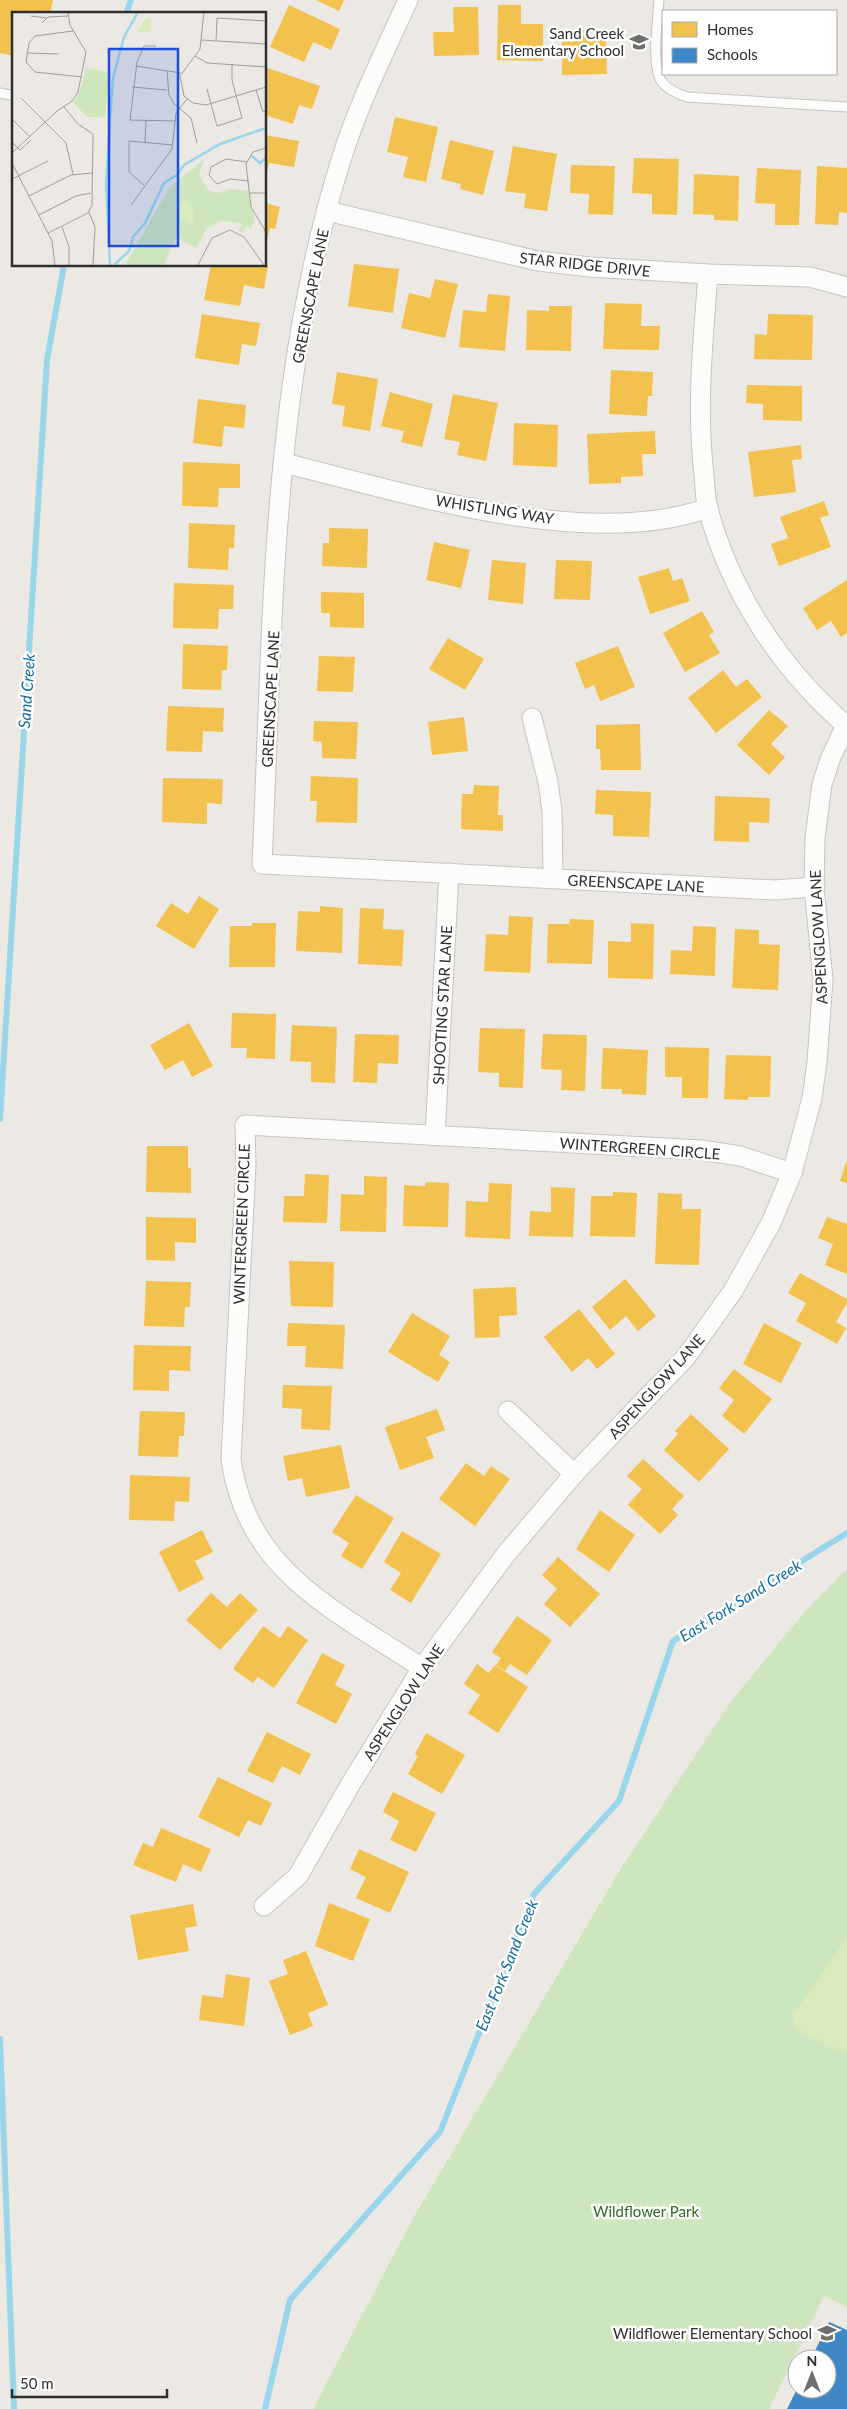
<svg xmlns="http://www.w3.org/2000/svg" width="847" height="2409" viewBox="0 0 847 2409" font-family="Lato,sans-serif">
  <style>
    .green { fill: #cee6be }
    .pitch { fill: #d9eabb }
    .homes { fill: #f2c14e }
    .schools { fill: #3f88c5 }
    .lines { fill: none; stroke-linecap: round; stroke-linejoin: round }
    .stream { stroke: #99d6ec; stroke-width: 6 }
    .lane-casing { stroke: #c5c4c5; stroke-width: 11 }
    .street-casing { stroke: #c5c4c5; stroke-width: 21 }
    .lane { stroke: #fcfcfb; stroke-width: 9 }
    .street { stroke: #fcfcfb; stroke-width: 19 }
    .labels { text-anchor: middle; dominant-baseline: central; stroke-width: 5; stroke-linejoin: round; paint-order: stroke }
    .poi-label { font-size: 15px; fill: #2e2e2e; stroke: #fff; text-anchor: end }
    .street-label { font-size: 15px; fill: #2e2e2e; stroke: #fff }
    .park-label { font-size: 15px; fill: #2c6e1b; stroke: #fff }
    .water-label { font-size: 16px; font-style: italic; fill: #0d6fa3; stroke: #fff }
    .inset-river { fill: none; stroke: #99d6ec; stroke-width: 2.5 }
    .inset-road { fill: none; stroke: #a09e9b; stroke-width: 1 }
    .view { fill: #1d4ed8; fill-opacity: 0.15; stroke: #1d4ed8; stroke-width: 2.5 }
    .inset-edge { fill: none; stroke: #2e2e2e; stroke-width: 2.5 }
  </style>
  <rect width="100%" height="100%" fill="#ece8e4"/>
  <path class="green" d="M847,1569V2307L824,2296L769,2409H313L412,2220L623,1865L732,1700L807,1609Z"/>
  <path class="pitch" d="M847,1937V2054L796,2030L792,2016Z"/>
  <g class="homes">
    <path d="M0,0H53L50,14H14V56L0,53Z"/>
    <path d="M316,0H344L339,11Z"/>
    <path d="M289,5L340,29L331,50L313,42L304,62L270,47Z"/>
    <path d="M498,5H521V24H543V61L497,60Z"/>
    <path d="M453,7H478L479,55L434,56L433,32H454Z"/>
    <path d="M586,30V36H606L607,74L562,75V31Z"/>
    <path d="M265,67L320,86L312,109L299,105L293,124L265,115Z"/>
    <path d="M395,117L438,127L426,182L403,177L408,157L387,152Z"/>
    <path d="M265,135L299,141L294,167L269,163L266,178Z"/>
    <path d="M450,140L494,151L483,195L460,189L461,184L441,179Z"/>
    <path d="M513,146L557,154L547,211L524,208L526,194L505,191Z"/>
    <path d="M634,158L679,159L677,215L652,214V194L632,193Z"/>
    <path d="M571,165L615,166L613,215L588,214L589,194L570,193Z"/>
    <path d="M817,166L847,168V213L839,212L838,225L815,224Z"/>
    <path d="M757,168L801,170L799,225H775V204L755,203Z"/>
    <path d="M694,174L739,176L738,221L714,220V215L693,214Z"/>
    <path d="M265,203L280,207L275,229L270,228L266,244Z"/>
    <path d="M354,264L399,269L393,313L348,306Z"/>
    <path d="M211,265H268L264,289L244,285L240,306L204,300Z"/>
    <path d="M435,279L458,284L445,338L401,328L409,293L430,298Z"/>
    <path d="M488,294L510,296L505,351L459,347L463,310L486,312Z"/>
    <path d="M605,303L642,304L641,326H660L659,350L603,349Z"/>
    <path d="M549,306H572L571,351L526,350L527,310L549,311Z"/>
    <path d="M202,314L260,323L256,346L242,344L239,365L195,358Z"/>
    <path d="M768,314L813,315L812,360L754,359L755,334L767,335Z"/>
    <path d="M611,370L653,372L652,396H648L647,416L609,414Z"/>
    <path d="M337,372L378,379L370,431L342,426L345,406L332,404Z"/>
    <path d="M747,385L802,386V421L763,420V404L746,403Z"/>
    <path d="M390,392L433,404L422,447L401,442L404,431L381,426Z"/>
    <path d="M453,394L498,403L486,461L457,455L460,442L444,439Z"/>
    <path d="M198,399L246,405L244,428L224,426L222,447L193,443Z"/>
    <path d="M514,423L558,425L557,467L513,465Z"/>
    <path d="M655,431L656,454H642L643,476L621,477V483L589,484L587,434Z"/>
    <path d="M801,445L802,459L792,460L796,492L754,497L748,452Z"/>
    <path d="M183,462L240,464V488H219L218,507L182,506Z"/>
    <path d="M824,501L829,515L820,518L831,547L779,566L771,544L788,538L780,517Z"/>
    <path d="M189,523L235,525L234,548H229L228,570L188,568Z"/>
    <path d="M329,528L368,529L367,568L322,566L323,543H329Z"/>
    <path d="M434,542L470,550L461,588L426,580Z"/>
    <path d="M492,560L526,563L523,604L488,600Z"/>
    <path d="M556,560L592,561L590,600L554,599Z"/>
    <path d="M669,568L673,581L682,578L690,601L650,614L638,577Z"/>
    <path d="M847,580V633L841,637L831,621L817,630L803,608Z"/>
    <path d="M174,583L234,585L233,609H219L218,629L173,628Z"/>
    <path d="M321,592L364,593V628L330,627V613H321Z"/>
    <path d="M702,611L714,632L709,635L720,653L685,672L663,633Z"/>
    <path d="M448,638L484,659L465,690L429,669Z"/>
    <path d="M183,644L228,646L227,670H222L221,690L182,689Z"/>
    <path d="M618,646L635,687L600,701L594,685L585,689L575,663Z"/>
    <path d="M319,656L355,657L353,692L317,691Z"/>
    <path d="M723,670L736,687L747,679L762,697L716,733L688,698Z"/>
    <path d="M168,706L224,708L223,732L203,731L202,752L166,751Z"/>
    <path d="M769,710L788,726L771,744L785,757L769,775L737,745Z"/>
    <path d="M464,717L468,751L432,755L428,722Z"/>
    <path d="M314,721L358,722L356,759L322,758V742L313,741Z"/>
    <path d="M640,724L641,770H601L600,749H596V725Z"/>
    <path d="M311,776L358,778L357,823L316,822L317,801H310Z"/>
    <path d="M163,778L223,779L222,804L207,803V824L162,822Z"/>
    <path d="M474,785L499,786L498,815H503V831L461,829L462,794H473Z"/>
    <path d="M596,790L651,792L649,837L613,836V815L595,814Z"/>
    <path d="M715,796L770,798L769,823L749,822V842L714,841Z"/>
    <path d="M199,896L219,909L194,949L156,926L171,903L188,914Z"/>
    <path d="M320,906L343,908L342,953L296,951L298,911L320,912Z"/>
    <path d="M360,908L384,909L383,929L404,930L402,966L358,964Z"/>
    <path d="M509,916L533,917L530,973L484,971L486,934L508,935Z"/>
    <path d="M570,919L594,920L592,964L547,963L548,924H569Z"/>
    <path d="M252,923H276L275,967H229L230,926H252Z"/>
    <path d="M631,923L654,924L653,979L608,978V941L631,942Z"/>
    <path d="M693,926L716,927L715,976L670,974L671,950L692,951Z"/>
    <path d="M735,929L759,930V944L780,945L778,990L732,988Z"/>
    <path d="M232,1013L276,1014L275,1059L246,1058L247,1048H231Z"/>
    <path d="M189,1023L213,1066L192,1077L183,1060L165,1070L150,1045Z"/>
    <path d="M292,1025L337,1027L335,1083L311,1082V1062L290,1061Z"/>
    <path d="M480,1028L525,1029L523,1088L499,1087V1073L478,1072Z"/>
    <path d="M355,1034L399,1035L398,1064L378,1063L377,1083L353,1082Z"/>
    <path d="M543,1034L587,1035L585,1091L561,1090L562,1070L541,1069Z"/>
    <path d="M665,1047L709,1048L708,1098H682V1077H665Z"/>
    <path d="M603,1048L648,1050L646,1095L622,1094V1089H601Z"/>
    <path d="M726,1055L771,1056L770,1097H748V1100L724,1099Z"/>
    <path d="M147,1146H188V1168H191V1193L146,1192Z"/>
    <path d="M847,1160V1183L840,1181Z"/>
    <path d="M305,1174L329,1175L327,1223L283,1222L284,1196H304Z"/>
    <path d="M364,1176L387,1177L386,1232L340,1231L341,1194L364,1195Z"/>
    <path d="M426,1182L449,1183L448,1227L403,1226L404,1185L425,1186Z"/>
    <path d="M489,1183L512,1184L510,1239L465,1237L466,1201L488,1202Z"/>
    <path d="M551,1187L575,1188L573,1237L529,1236L530,1211L551,1212Z"/>
    <path d="M613,1192L637,1193L635,1237L590,1236L591,1196H613Z"/>
    <path d="M658,1193L682,1194V1209H701L699,1265L655,1264Z"/>
    <path d="M146,1217L196,1218V1243L175,1242V1261L146,1260Z"/>
    <path d="M827,1217L847,1224V1274L825,1265L833,1244L818,1238Z"/>
    <path d="M289,1261L334,1262L333,1307L291,1306Z"/>
    <path d="M800,1273L847,1299V1303L836,1322L846,1328L837,1344L796,1321L806,1303L788,1293Z"/>
    <path d="M625,1279L656,1316L638,1331L626,1316L610,1330L592,1307Z"/>
    <path d="M146,1281L191,1282L190,1307H185L184,1327L144,1326Z"/>
    <path d="M516,1287L517,1315L499,1316L500,1337L475,1338L473,1289Z"/>
    <path d="M579,1309L615,1354L597,1369L588,1358L572,1372L544,1337Z"/>
    <path d="M412,1313L450,1336L439,1355L450,1362L438,1382L388,1352Z"/>
    <path d="M288,1323L345,1325L343,1369L305,1367L306,1346H287Z"/>
    <path d="M764,1323L802,1343L781,1383L743,1364Z"/>
    <path d="M134,1345L191,1346L190,1371L169,1370V1391L133,1390Z"/>
    <path d="M734,1369L772,1399L744,1434L722,1416L734,1400L719,1388Z"/>
    <path d="M283,1385L332,1386L330,1430L301,1429L302,1409L282,1408Z"/>
    <path d="M437,1409L445,1430L426,1437L434,1458L400,1470L385,1427Z"/>
    <path d="M140,1411L185,1412L184,1436H179L178,1457L138,1456Z"/>
    <path d="M691,1414L729,1449L699,1482L664,1450L678,1434L675,1431Z"/>
    <path d="M341,1445L350,1488L306,1497L302,1478L288,1481L283,1456Z"/>
    <path d="M643,1459L684,1496L672,1509L678,1515L660,1534L628,1505L642,1489L627,1476Z"/>
    <path d="M466,1463L484,1476L491,1466L510,1479L475,1526L439,1499Z"/>
    <path d="M130,1475L190,1477L189,1502L175,1501L174,1521L129,1520Z"/>
    <path d="M356,1495L394,1518L362,1569L341,1556L349,1543L332,1532Z"/>
    <path d="M600,1510L635,1535L609,1572L576,1549Z"/>
    <path d="M202,1530L213,1552L195,1561L204,1579L179,1592L159,1552Z"/>
    <path d="M402,1531L441,1554L411,1603L390,1590L401,1573L384,1562Z"/>
    <path d="M558,1557L600,1594L570,1627L544,1604L557,1589L542,1575Z"/>
    <path d="M211,1593L227,1607L240,1593L258,1610L220,1650L186,1620Z"/>
    <path d="M517,1616L552,1640L527,1675L510,1664L505,1671L496,1665L501,1658L492,1652Z"/>
    <path d="M263,1626L280,1638L288,1626L308,1640L274,1688L258,1677L253,1683L233,1669Z"/>
    <path d="M322,1653L345,1665L335,1685L352,1694L336,1724L296,1703Z"/>
    <path d="M477,1664L489,1673L495,1665L528,1687L498,1733L468,1713L480,1695L464,1684Z"/>
    <path d="M267,1732L311,1754L300,1775L282,1766L273,1783L247,1771Z"/>
    <path d="M426,1733L465,1755L442,1794L408,1774L418,1756L415,1754Z"/>
    <path d="M218,1777L272,1803L261,1826L248,1820L239,1837L198,1817Z"/>
    <path d="M393,1792L436,1813L416,1852L390,1840L399,1821L383,1812Z"/>
    <path d="M161,1828L211,1849L201,1872L183,1864L176,1882L133,1865L143,1843L153,1847Z"/>
    <path d="M359,1849L409,1872L390,1913L356,1898L366,1877L350,1869Z"/>
    <path d="M329,1903L370,1919L353,1961L315,1946Z"/>
    <path d="M193,1904L197,1926L185,1928L189,1951L138,1960L130,1915Z"/>
    <path d="M306,1951L328,2005L308,2013L313,2026L290,2035L269,1981L288,1974L283,1960Z"/>
    <path d="M226,1974L250,1978L244,2026L199,2020L202,1995L223,1998Z"/>
  </g>
  <path class="schools" d="M829,2322L847,2330V2409H787L797,2389H827V2359H811Z"/>
  <g class="lines">
    <g class="stream">
      <path d="M126,14L131,0"/>
      <path d="M0,1119L47,360L64,265"/>
      <path d="M0,2039L14,2409"/>
      <path d="M265,2409L290,2300L440,2132L534,1894L619,1801L673,1641L847,1533"/>
    </g>
    <g class="lane-casing">
      <g id="lane">
        <path d="M659,0C658,20 651,64 661,81C667,89 678,94 687,97L847,107"/>
        <path d="M0,93L10,95"/>
      </g>
    </g>
    <g class="street-casing">
      <g id="street">
        <path d="M408,0C384,53 358,105 341,160C270,386 273,630 262,864L775,890L814,887"/>
        <path d="M327,211L538,261L590,267L708,274L810,277L847,287"/>
        <path d="M708,274C703,341 696,408 704,475C705,486 705,498 708,509C731,593 781,670 847,726"/>
        <path d="M284,463C406,493 586,551 708,508"/>
        <path d="M532,718L548,782L552,811L553,878"/>
        <path d="M435,1136L449,873"/>
        <path d="M508,1411L574,1474"/>
        <path d="M422,1668C337,1611 246,1572 231,1459L246,1165L245,1125L701,1150L740,1156L792,1173"/>
        <path d="M264,1906L298,1876L350,1785L422,1668L506,1554L574,1474L686,1357L733,1291L771,1223L792,1173L812,1098L817,1062L823,980L814,887L815,838L822,784L831,757L847,723"/>
      </g>
    </g>
    <use href="#lane" class="lane"/>
    <use href="#street" class="street"/>
  </g>
  <defs>
    <g id="school-bare" transform="scale(1.5)"><path d="M0-5L7-2L0 1L-7-2ZM-4 1L0 2.5L4 1V4Q0 6-4 4Z" fill="#706f6e" stroke="#fff" stroke-width="2.5" paint-order="stroke"/></g>
  </defs>
  <g fill-rule="evenodd">
    <use href="#school-bare" x="639" y="42"/>
    <use href="#school-bare" x="827" y="2333"/>
  </g>
  <g class="labels">
    <g class="poi-label">
      <text x="624" y="33">Sand Creek<tspan x="624" dy="17">Elementary School</tspan></text>
      <text x="812" y="2333">Wildflower Elementary School</text>
    </g>
    <g class="street-label">
      <text transform="translate(585 264) rotate(6)">STAR RIDGE DRIVE</text>
      <text transform="translate(310 296) rotate(-79)">GREENSCAPE LANE</text>
      <text transform="translate(495 509) rotate(9)">WHISTLING WAY</text>
      <text transform="translate(270 699) rotate(-87)">GREENSCAPE LANE</text>
      <text transform="translate(636 883) rotate(3)">GREENSCAPE LANE</text>
      <text transform="translate(818 937) rotate(-93)">ASPENGLOW LANE</text>
      <text transform="translate(442 1005) rotate(-87)">SHOOTING STAR LANE</text>
      <text transform="translate(640 1148) rotate(4)">WINTERGREEN CIRCLE</text>
      <text transform="translate(241 1224) rotate(-88)">WINTERGREEN CIRCLE</text>
      <text transform="translate(656 1386) rotate(-48)">ASPENGLOW LANE</text>
      <text transform="translate(403 1702) rotate(-57)">ASPENGLOW LANE</text>
    </g>
    <g class="park-label">
      <text x="646" y="2211">Wildflower Park</text>
    </g>
    <g class="water-label">
      <text transform="translate(26 691) rotate(-86)">Sand Creek</text>
      <text transform="translate(740 1600) rotate(-32)">East Fork Sand Creek</text>
      <text transform="translate(506 1965) rotate(-68)">East Fork Sand Creek</text>
    </g>
  </g>
  <g transform="translate(12 12)">
    <rect width="254" height="254" fill="#ece8e4"/>
    <path d="M74,56L97,60L93,106L84,105L80,115L83,105H75L61,90L68,79ZM192,147L187,163L196,178L206,181L219,177L236,179L243,207L239,217L235,214L230,221L227,219L230,211L208,209L194,217L184,236L164,225L152,253H113L157,176Z" fill="#cee6be"/>
    <path d="M139,6V19L124,21L132,8ZM173,186L182,199L181,212L162,203Z" fill="#d9eabb"/>
    <path class="inset-river" d="M240,144L248,151L254,146M98,253L94,171L101,66L112,25L126,0M102,253L117,239L121,225L133,211L152,171L166,162L172,153L208,132L254,116"/>
    <path class="inset-road" d="M192,0L188,37L168,64L172,84L181,91L194,93L254,75M19,4L34,6M30,11L36,5L56,4M61,19L23,24L17,31L14,50L23,60L70,65M189,28L254,32M204,29L205,6L254,9M144,34H132L125,50L118,108L164,109M15,41L47,42M183,44L195,51L254,55M124,54L169,61M155,59L157,83L162,92L179,106L185,131M120,75L155,78M195,77L205,114L230,106L220,68V52M244,78L251,100L254,99M9,86L54,131L61,162M0,107L18,125M0,130L8,138L19,128M133,130L134,109M254,136L241,140L234,152L239,195L254,220M0,141L45,99L60,89L66,80L74,40L58,13L56,0M235,150L214,147L199,155L197,163L205,172L218,167L237,169M0,151L40,229L43,253M0,167L36,149M132,173L117,160V129L161,133M237,181H254M17,184L59,163L80,161M119,193L160,137L164,101L175,87M77,200L83,215L81,253M27,203L64,184L79,181M50,215L57,235V253M36,221L76,201L80,193L81,122L66,112L52,95M186,253L200,226L218,218L232,225L252,253"/>
    <path class="view" d="M97,37H166V234H97Z"/>
    <rect width="254" height="254" class="inset-edge"/>
  </g>
  <rect x="662" y="10" width="175" height="65" fill="#ffffff" stroke="#ababab"/>
  <rect x="672" y="22" width="25" height="15" fill="#f2c14e" stroke="#ababab"/>
  <text x="707" y="35" font-size="15" fill="#2e2e2e">Homes</text>
  <rect x="672" y="48" width="25" height="15" fill="#3f88c5" stroke="#ababab"/>
  <text x="707" y="60" font-size="15" fill="#2e2e2e">Schools</text>
  <g transform="translate(812 2374)"><circle r="24" fill="#ffffff" stroke="#ababab"/>
  <path d="M0-4L9 19L0 12L-9 19Z" fill="#706f6e"/>
  <text y="-8" font-size="14" font-weight="bold" text-anchor="middle" fill="#2e2e2e">N</text>
  </g>
  <path d="M12 2389v8h155v-8" fill="none" stroke="#2e2e2e" stroke-width="2.5"/>
  <text x="20" y="2389" font-size="15" fill="#2e2e2e" stroke="#ffffff" stroke-width="4" paint-order="stroke">50 m</text>
</svg>
